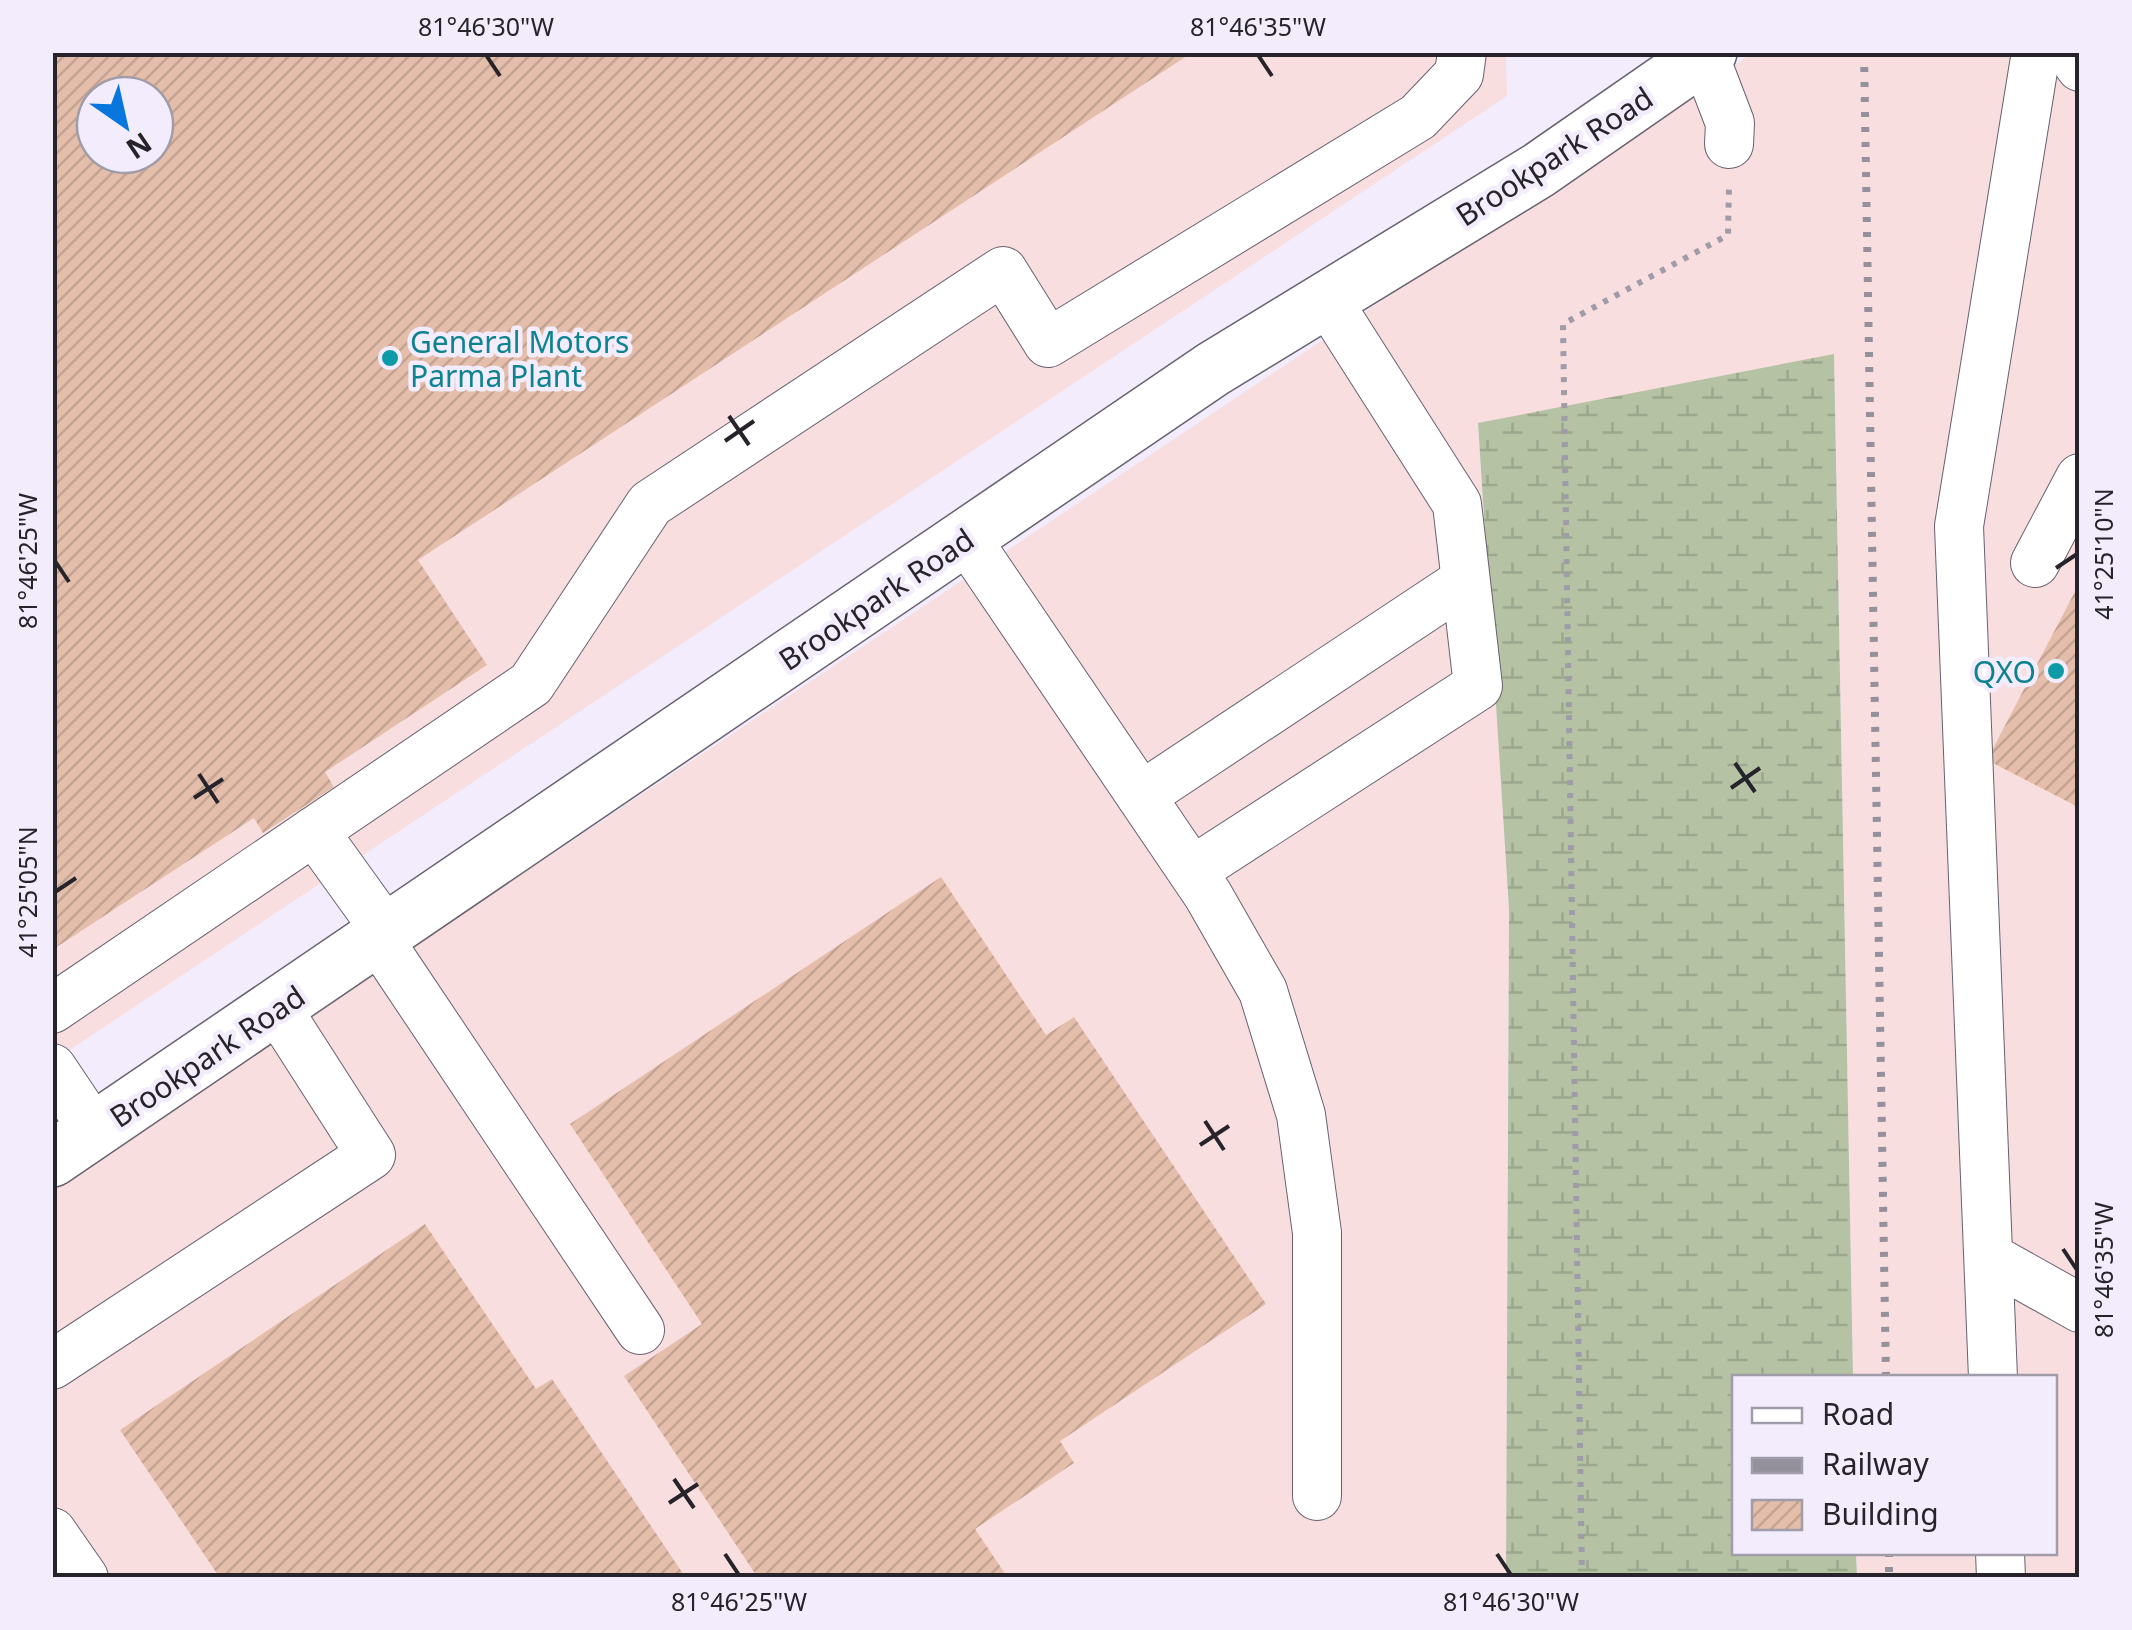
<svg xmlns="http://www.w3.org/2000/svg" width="2132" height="1630" viewBox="0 0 2132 1630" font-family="'Noto Sans',sans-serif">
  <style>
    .industrial { fill: #f9dedf; fill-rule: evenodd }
    .wetland { fill: url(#wetland-marsh) }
    .building { fill: url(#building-hatch); fill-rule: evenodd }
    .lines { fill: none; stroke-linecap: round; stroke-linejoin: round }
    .minor-casing { stroke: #676170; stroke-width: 50 }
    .major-casing { stroke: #676170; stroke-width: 58 }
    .path { stroke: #9f9ba8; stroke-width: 6; stroke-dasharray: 5 8; stroke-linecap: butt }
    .minor { stroke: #fff; stroke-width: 48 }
    .major { stroke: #fff; stroke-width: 55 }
    .rail { stroke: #94909c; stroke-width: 8; stroke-dasharray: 5 10; stroke-linecap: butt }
    .ticks { fill: none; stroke: #26232a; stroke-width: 4 }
    .culture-dot { fill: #0f9aa8; stroke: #f2ecfd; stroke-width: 4 }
    .labels { text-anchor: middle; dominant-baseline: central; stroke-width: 9; stroke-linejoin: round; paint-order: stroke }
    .street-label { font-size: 30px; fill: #26232a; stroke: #f2ecfd }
    .culture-label { font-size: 30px; fill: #0d838f; stroke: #f2ecfd; text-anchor: start }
    .neatline { fill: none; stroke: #26232a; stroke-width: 4 }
    .ticks-label { font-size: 25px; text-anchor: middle; fill: #26232a }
  </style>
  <defs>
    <pattern id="wetland-marsh" width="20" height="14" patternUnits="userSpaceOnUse" patternTransform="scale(2.5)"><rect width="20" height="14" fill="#b5c3a4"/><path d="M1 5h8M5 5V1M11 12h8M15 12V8" fill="none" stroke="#9ca78d"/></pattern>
    <pattern id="building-hatch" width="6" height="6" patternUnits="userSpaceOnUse" patternTransform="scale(2.5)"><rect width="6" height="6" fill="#e4beaa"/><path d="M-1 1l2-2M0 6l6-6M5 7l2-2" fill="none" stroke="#c3a392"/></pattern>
  </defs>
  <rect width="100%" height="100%" fill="#f2ecfd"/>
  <g class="industrial">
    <path d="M53,53H1506L1507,96L53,1061ZM95,95H155V155H95Z"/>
    <path d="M1753,53H2079V1577H1857L1856,1553L2054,1552V1378L1853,1377L1834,355L1478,424L1509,908L1506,1577L53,1578V1187Z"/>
  </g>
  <path class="wetland" d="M1834,354L1853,1377L1734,1378V1552L1856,1553L1857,1577H1506L1509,909L1478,423Z"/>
  <g class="building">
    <path d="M52,52H1193L418,560L487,665L325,772L334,787L263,833L254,818L52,950ZM95,95H155V155H95Z"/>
    <path d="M2080,582V808L1987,760Z"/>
    <path d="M941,877L1046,1035L1074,1017L1266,1304L1060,1441L1074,1463L975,1529L1008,1578H758L624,1376L702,1324L570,1124Z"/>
    <path d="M425,1224L536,1389L552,1379L686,1578H220L120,1430Z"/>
  </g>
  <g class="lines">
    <g class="minor-casing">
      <g id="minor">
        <path d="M2070,52L2080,67"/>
        <path d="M1704,55L1730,123L1729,144"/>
        <path d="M966,538L1208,895L1263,991L1301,1115L1317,1233V1496"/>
        <path d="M2035,563L2080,478"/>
        <path d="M1141,796L1465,581"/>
        <path d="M314,831L388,934"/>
        <path d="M1192,871L1478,686L1457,504L1327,300"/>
        <path d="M379,940L640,1330"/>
        <path d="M52,1009L531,684L650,504L1003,271L1048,343L1418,117L1459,74L1462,52"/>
        <path d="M52,1068L95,1132"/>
        <path d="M1989,1257L2080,1308"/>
        <path d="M52,1365L371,1155L278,1010"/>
        <path d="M1993,1378L1959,526L2036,52"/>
        <path d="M52,1532L84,1578"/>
        <path d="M2000,1552L2001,1578"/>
      </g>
    </g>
    <g class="major-casing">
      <path id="major" d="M52,1159L1213,369L1539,170L1709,52"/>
    </g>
    <path class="path" d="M1582,1578L1563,324L1728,235L1729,185"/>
    <use href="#minor" class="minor"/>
    <use href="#major" class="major"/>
    <g class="rail">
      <path d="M1864,52L1886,1378"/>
      <path d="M1889,1552V1578"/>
    </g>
  </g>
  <path class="ticks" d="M486,55L500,76M1258,55L1272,76M729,416L749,445M725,441L754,421M55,561L69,582M2056,568L2077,554M1735,763L1755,792M199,774L218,803M1731,788L1760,768M194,798L223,779M55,892L76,878M1205,1121L1224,1150M1200,1145L1229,1126M2063,1249L2077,1270M674,1479L694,1508M669,1503L698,1484M725,1554L739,1575M1497,1554L1511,1575"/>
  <g class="culture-dot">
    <circle cx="390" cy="358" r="10"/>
    <circle cx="2056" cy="671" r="10"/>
  </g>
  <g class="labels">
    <g class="street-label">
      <text transform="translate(1554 156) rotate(-33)">Brookpark Road</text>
      <text transform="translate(876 599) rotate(-34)">Brookpark Road</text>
      <text transform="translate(207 1056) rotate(-34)">Brookpark Road</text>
    </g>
    <g class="culture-label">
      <text x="410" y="341">General Motors<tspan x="410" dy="34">Parma Plant</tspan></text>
      <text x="2036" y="671" text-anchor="end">QXO</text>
    </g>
  </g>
  <rect width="2132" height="1630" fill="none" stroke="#f2ecfd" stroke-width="110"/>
  <rect x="1732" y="1375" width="325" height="180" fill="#f2ecfd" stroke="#a09ca9" stroke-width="2.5"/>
  <rect x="1752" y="1408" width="50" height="15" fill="#ffffff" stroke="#a09ca9" stroke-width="2.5"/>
  <text x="1822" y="1425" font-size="30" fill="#26232a">Road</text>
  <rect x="1752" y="1458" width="50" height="15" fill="#94909c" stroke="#a09ca9" stroke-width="2.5"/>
  <text x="1822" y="1475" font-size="30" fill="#26232a">Railway</text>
  <rect x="1752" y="1500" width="50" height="30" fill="url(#building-hatch)" stroke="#a09ca9" stroke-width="2.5"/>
  <text x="1822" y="1525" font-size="30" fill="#26232a">Building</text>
  <g transform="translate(125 125) rotate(146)"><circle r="48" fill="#f2ecfd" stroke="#a09ca9" stroke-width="2.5"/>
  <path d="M0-8L18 38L0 25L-18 38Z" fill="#0777de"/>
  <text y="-15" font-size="28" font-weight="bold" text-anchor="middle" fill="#26232a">N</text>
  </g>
  <rect x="55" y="55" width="2022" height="1520" class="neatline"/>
  <g class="ticks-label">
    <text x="486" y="36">81°46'30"W</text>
    <text x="1258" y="36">81°46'35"W</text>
    <text transform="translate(2104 554) rotate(-90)" y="9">41°25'10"N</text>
    <text transform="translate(28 561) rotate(-90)" y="9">81°46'25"W</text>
    <text transform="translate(28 892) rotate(-90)" y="9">41°25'05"N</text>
    <text transform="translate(2104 1270) rotate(-90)" y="9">81°46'35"W</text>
    <text x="739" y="1611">81°46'25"W</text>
    <text x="1511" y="1611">81°46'30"W</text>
  </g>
</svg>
